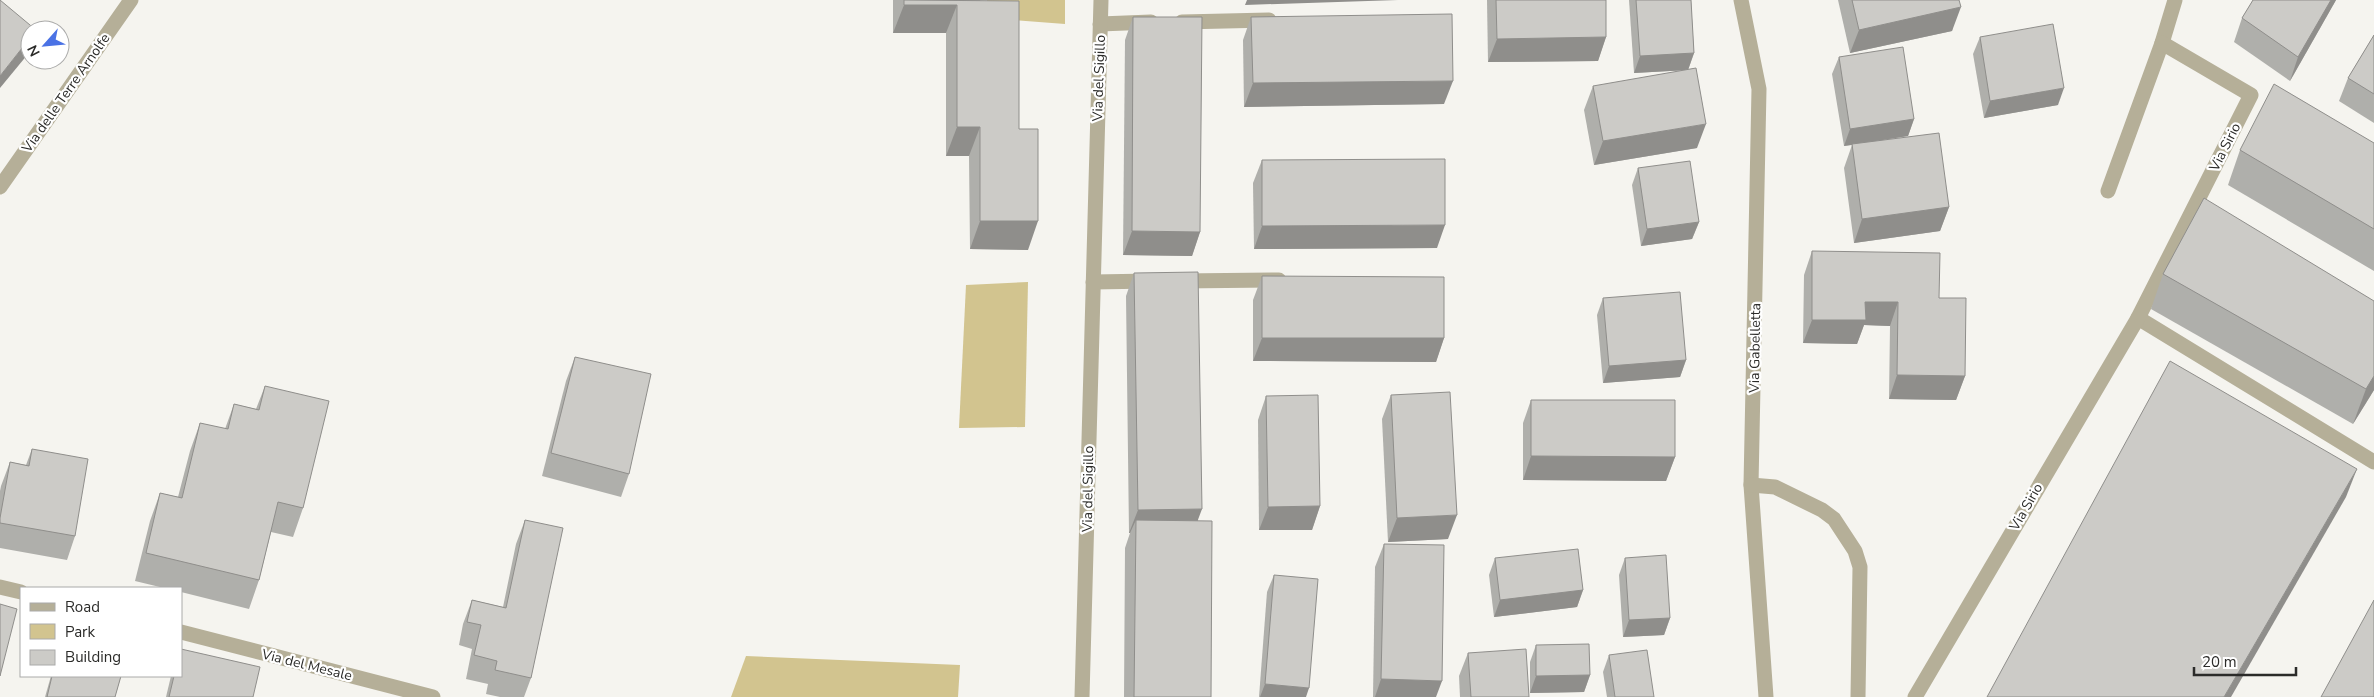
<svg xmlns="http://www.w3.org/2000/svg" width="2374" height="697" viewBox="0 0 2374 697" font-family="'Nunito Sans',sans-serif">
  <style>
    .green { fill: #d2c48f }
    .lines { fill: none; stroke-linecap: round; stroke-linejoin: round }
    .minor { stroke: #b5af98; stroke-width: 15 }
    .wall { fill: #afafab }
    .shaded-wall { fill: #8f8e8b }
    .building { fill: #cccbc7; stroke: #8f8e8b }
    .labels { text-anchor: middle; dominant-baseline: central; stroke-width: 4.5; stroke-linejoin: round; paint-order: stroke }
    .street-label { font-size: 14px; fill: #2b2b29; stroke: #fff }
  </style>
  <rect width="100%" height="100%" fill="#f5f4ef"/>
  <g class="green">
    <path d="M987,0H1065V24L987,18Z"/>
    <path d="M1028,282L1025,427L959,428L966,285Z"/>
    <path d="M746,656L960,665L958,697H731Z"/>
  </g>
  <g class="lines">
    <g class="minor">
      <path d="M1741,0L1759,89L1751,485L1766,697"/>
      <path d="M1182,22L1269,20"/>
      <path d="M1100,24L1151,22"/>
      <path d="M0,187L131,0"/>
      <path d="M2108,191L2162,43L2175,0"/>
      <path d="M1180,281L1279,280"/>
      <path d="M1093,282L1152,281"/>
      <path d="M2138,318L2374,462"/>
      <path d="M1751,485L1775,487L1822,510L1834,519L1855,551L1860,567L1858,697"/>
      <path d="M0,587L21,592"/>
      <path d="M181,632L433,697"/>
      <path d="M1082,697L1101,0"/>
      <path d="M1915,697L2138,318L2251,95L2162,43"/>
    </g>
  </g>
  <g class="wall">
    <path d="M893,0H980L1019,129L1028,250L970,249L969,156H946V33H893Z"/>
    <path d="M1487,0H1606V37L1598,61L1488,62Z"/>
    <path d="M1629,0H1691L1694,53L1688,70L1634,73Z"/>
    <path d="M1838,0H1959L1952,31L1850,53Z"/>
    <path d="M2253,0H2336L2290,81L2234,42L2242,18Z"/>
    <path d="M1133,17L1200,232L1192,256L1123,255L1125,40Z"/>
    <path d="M1251,17L1444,104L1244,107L1243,40Z"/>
    <path d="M2374,35V123L2339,101L2348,78Z"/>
    <path d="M1980,37L2058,105L1984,118L1973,54Z"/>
    <path d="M1839,57L1914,119L1908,136L1883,140L1949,207L1940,231L1854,243L1844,168L1852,145L1844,146L1832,74Z"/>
    <path d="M1593,86L1697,148L1594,165L1584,110Z"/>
    <path d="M2374,143V271L2228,185L2240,150Z"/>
    <path d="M1262,160L1437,248L1254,249L1253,183Z"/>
    <path d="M1638,168L1699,222L1692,239L1641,246L1632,185Z"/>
    <path d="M1812,251L1939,298L1965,376L1956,400L1889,399L1890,326L1864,325L1857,344L1803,343L1804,275Z"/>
    <path d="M1134,273L1198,520L1211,697H1124L1125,548L1130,533H1129L1126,296Z"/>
    <path d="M2163,274L2374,301V390L2353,424L2151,309Z"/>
    <path d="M1262,276L1444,338L1436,362L1253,361V300Z"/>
    <path d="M1603,298L1686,360L1680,377L1603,383L1597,315Z"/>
    <path d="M575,357L629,474L621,497L542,476L566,381Z"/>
    <path d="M265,386L303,508L293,537L271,532L259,580L249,609L181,592V588H164L135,581L150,521L160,493L178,497L190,451L200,423L225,429L234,404L256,409Z"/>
    <path d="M1391,395L1448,539L1388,542L1382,419Z"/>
    <path d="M1266,396L1320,506L1312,530H1259L1258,420Z"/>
    <path d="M1531,400L1675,457L1666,481L1523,480V423Z"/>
    <path d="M32,449L75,536L67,560L0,548V491L1,486L10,462L26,465Z"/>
    <path d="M525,520L531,678L524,697H500L486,694L488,684L466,679L472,649L459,645L463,624L472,600L503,607L516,544Z"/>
    <path d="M1384,544L1436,697H1373L1375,567Z"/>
    <path d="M1495,558L1583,590L1577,607L1494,617L1489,575Z"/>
    <path d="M1625,558L1670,618L1664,635L1623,637L1619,575Z"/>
    <path d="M1274,575L1306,697H1259L1267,592Z"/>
    <path d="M1536,645L1590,675L1584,692L1530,693V662Z"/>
    <path d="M1468,653L1529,697H1460L1459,676Z"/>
    <path d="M1609,655L1654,697H1607L1603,672Z"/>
    <path d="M51,676H121L115,697H45Z"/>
    <path d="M171,676H181L253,697H166Z"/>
  </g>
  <g class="shaded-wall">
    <path d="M1247,0H1398L1245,5Z"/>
    <path d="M2331,0H2336L2290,81L2298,57Z"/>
    <path d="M904,5H957L946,33H893Z"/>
    <path d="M1961,7L1952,31L1850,53L1859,30Z"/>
    <path d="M1606,37L1598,61L1488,62L1497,39Z"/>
    <path d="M30,38V48L28,54L0,88V76Z"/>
    <path d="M1694,53L1688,70L1634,73L1640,56Z"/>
    <path d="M1453,81L1444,104L1244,107L1253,83Z"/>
    <path d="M2064,88L2058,105L1984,118L1990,101Z"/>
    <path d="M1914,119L1908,136L1844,146L1850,129Z"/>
    <path d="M1706,124L1697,148L1594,165L1603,141Z"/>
    <path d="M957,127H980L969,156H946Z"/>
    <path d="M1949,207L1940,231L1854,243L1862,219Z"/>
    <path d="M980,221H1038L1028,250L970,249Z"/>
    <path d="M1699,222L1692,239L1641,246L1647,229Z"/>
    <path d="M1445,225L1437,248L1254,249L1262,226Z"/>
    <path d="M1132,231L1200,232L1192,256L1123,255Z"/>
    <path d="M1865,302H1898L1890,326L1864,325L1857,344L1803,343L1812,320Z"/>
    <path d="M1262,338H1444L1436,362L1253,361Z"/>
    <path d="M1686,360L1680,377L1603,383L1609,366Z"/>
    <path d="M1897,375L1965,376L1956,400L1889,399Z"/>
    <path d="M2374,376V390L2353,424L2366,389Z"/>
    <path d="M1531,456L1675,457L1666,481L1523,480Z"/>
    <path d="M2357,469L2346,497L2231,697H2224Z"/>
    <path d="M1320,506L1312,530H1259L1268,507Z"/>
    <path d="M1202,509L1193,533L1136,520L1130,533H1129L1138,510Z"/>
    <path d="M1457,515L1448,539L1388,542L1397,518Z"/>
    <path d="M1583,590L1577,607L1494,617L1500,600Z"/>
    <path d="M1670,618L1664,635L1623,637L1629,620Z"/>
    <path d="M1590,675L1584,692L1530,693L1536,676Z"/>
    <path d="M1381,679L1442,681L1436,697H1375Z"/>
    <path d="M1265,684L1309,688L1306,697H1260Z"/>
  </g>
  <g class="building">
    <path d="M0,0L36,30H30V38L0,76Z"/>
    <path d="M904,0L1019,1V129H1038V221H980V127H957V5H904Z"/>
    <path d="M1496,0H1606V37L1497,39Z"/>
    <path d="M1636,0H1691L1694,53L1640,56Z"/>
    <path d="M1852,0H1959L1961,7L1859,30Z"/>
    <path d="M2253,0H2331L2298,57L2242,18Z"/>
    <path d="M1452,14L1453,81L1253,83L1251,17Z"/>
    <path d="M1133,17H1202L1200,232L1132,231Z"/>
    <path d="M2053,24L2064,88L1990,101L1980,37Z"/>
    <path d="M2374,35V94L2348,78Z"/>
    <path d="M1903,47L1914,119L1850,129L1839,57Z"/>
    <path d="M1696,68L1706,124L1603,141L1593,86Z"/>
    <path d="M2274,84L2374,143V229L2240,150Z"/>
    <path d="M1939,133L1949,207L1862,219L1852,144Z"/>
    <path d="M1445,159V225L1262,226V160Z"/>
    <path d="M1690,161L1699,222L1647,229L1638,168Z"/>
    <path d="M2204,198L2374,301V376L2366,389L2163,274Z"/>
    <path d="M1812,251L1940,253L1939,298H1966L1965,376L1897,375L1898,302H1865L1866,320H1812Z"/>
    <path d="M1198,272L1202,509L1138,510L1134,273Z"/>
    <path d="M1262,276L1444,277V338H1262Z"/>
    <path d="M1680,292L1686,360L1609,366L1603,298Z"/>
    <path d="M575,357L651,374L629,474L551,453Z"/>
    <path d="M2170,361L2357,469L2224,697H1987Z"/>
    <path d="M265,386L329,401L303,508L278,502L259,580L146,553L160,493L182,498L200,423L228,429L234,404L259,410Z"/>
    <path d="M1450,392L1457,515L1397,518L1391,395Z"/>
    <path d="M1318,395L1320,506L1268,507L1266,396Z"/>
    <path d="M1531,400H1675V457L1531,456Z"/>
    <path d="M32,449L88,459L75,536L0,523V518L10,462L29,466Z"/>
    <path d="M525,520L563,528L531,678L495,670L497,661L474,655L481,625L467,622L472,600L506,608Z"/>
    <path d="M1136,520L1212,521L1211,697H1134Z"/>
    <path d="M1384,544L1444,545L1442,681L1381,679Z"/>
    <path d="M1578,549L1583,590L1500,600L1495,558Z"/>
    <path d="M1666,555L1670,618L1629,620L1625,558Z"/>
    <path d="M1274,575L1318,579L1309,688L1265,684Z"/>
    <path d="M2374,600V697H2321Z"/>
    <path d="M0,604L17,609L0,676Z"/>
    <path d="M1589,644L1590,675L1536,676V645Z"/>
    <path d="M181,649L260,667L253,697H169L174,676H181Z"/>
    <path d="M1526,649L1529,697H1471L1468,653Z"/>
    <path d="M1647,650L1654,697H1615L1609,655Z"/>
    <path d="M52,676H121L115,697H47Z"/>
  </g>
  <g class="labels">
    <g class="street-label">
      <text transform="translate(1099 78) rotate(-88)">Via del Sigillo</text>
      <text transform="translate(66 93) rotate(-55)">Via delle Terre Arnolfe</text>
      <text transform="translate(2225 147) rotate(-63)">Via Sirio</text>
      <text transform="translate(1755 348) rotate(-89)">Via Gabelletta</text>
      <text transform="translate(1088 489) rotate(-89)">Via del Sigillo</text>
      <text transform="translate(2026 507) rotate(-60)">Via Sirio</text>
      <text transform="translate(307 665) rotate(14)">Via del Mesale</text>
    </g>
  </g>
  <rect x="20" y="587" width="162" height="90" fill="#ffffff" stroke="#aaaaa9"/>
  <rect x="30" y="603" width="25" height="8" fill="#b5af98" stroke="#aaaaa9"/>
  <text x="65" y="612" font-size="15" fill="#2b2b29">Road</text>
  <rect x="30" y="624" width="25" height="15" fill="#d2c48f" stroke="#aaaaa9"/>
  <text x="65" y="637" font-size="15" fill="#2b2b29">Park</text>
  <rect x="30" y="650" width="25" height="15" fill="#cccbc7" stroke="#aaaaa9"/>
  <text x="65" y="662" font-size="15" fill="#2b2b29">Building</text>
  <g transform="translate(45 45) rotate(243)"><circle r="24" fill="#ffffff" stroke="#aaaaa9"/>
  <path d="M0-4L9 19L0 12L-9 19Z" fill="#4a72e5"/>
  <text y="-8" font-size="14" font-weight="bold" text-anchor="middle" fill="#2b2b29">N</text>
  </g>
  <path d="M2194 667v8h102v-8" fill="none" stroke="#2b2b29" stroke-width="2.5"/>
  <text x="2202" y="667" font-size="15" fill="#2b2b29" stroke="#ffffff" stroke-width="4" paint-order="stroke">20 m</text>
</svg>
